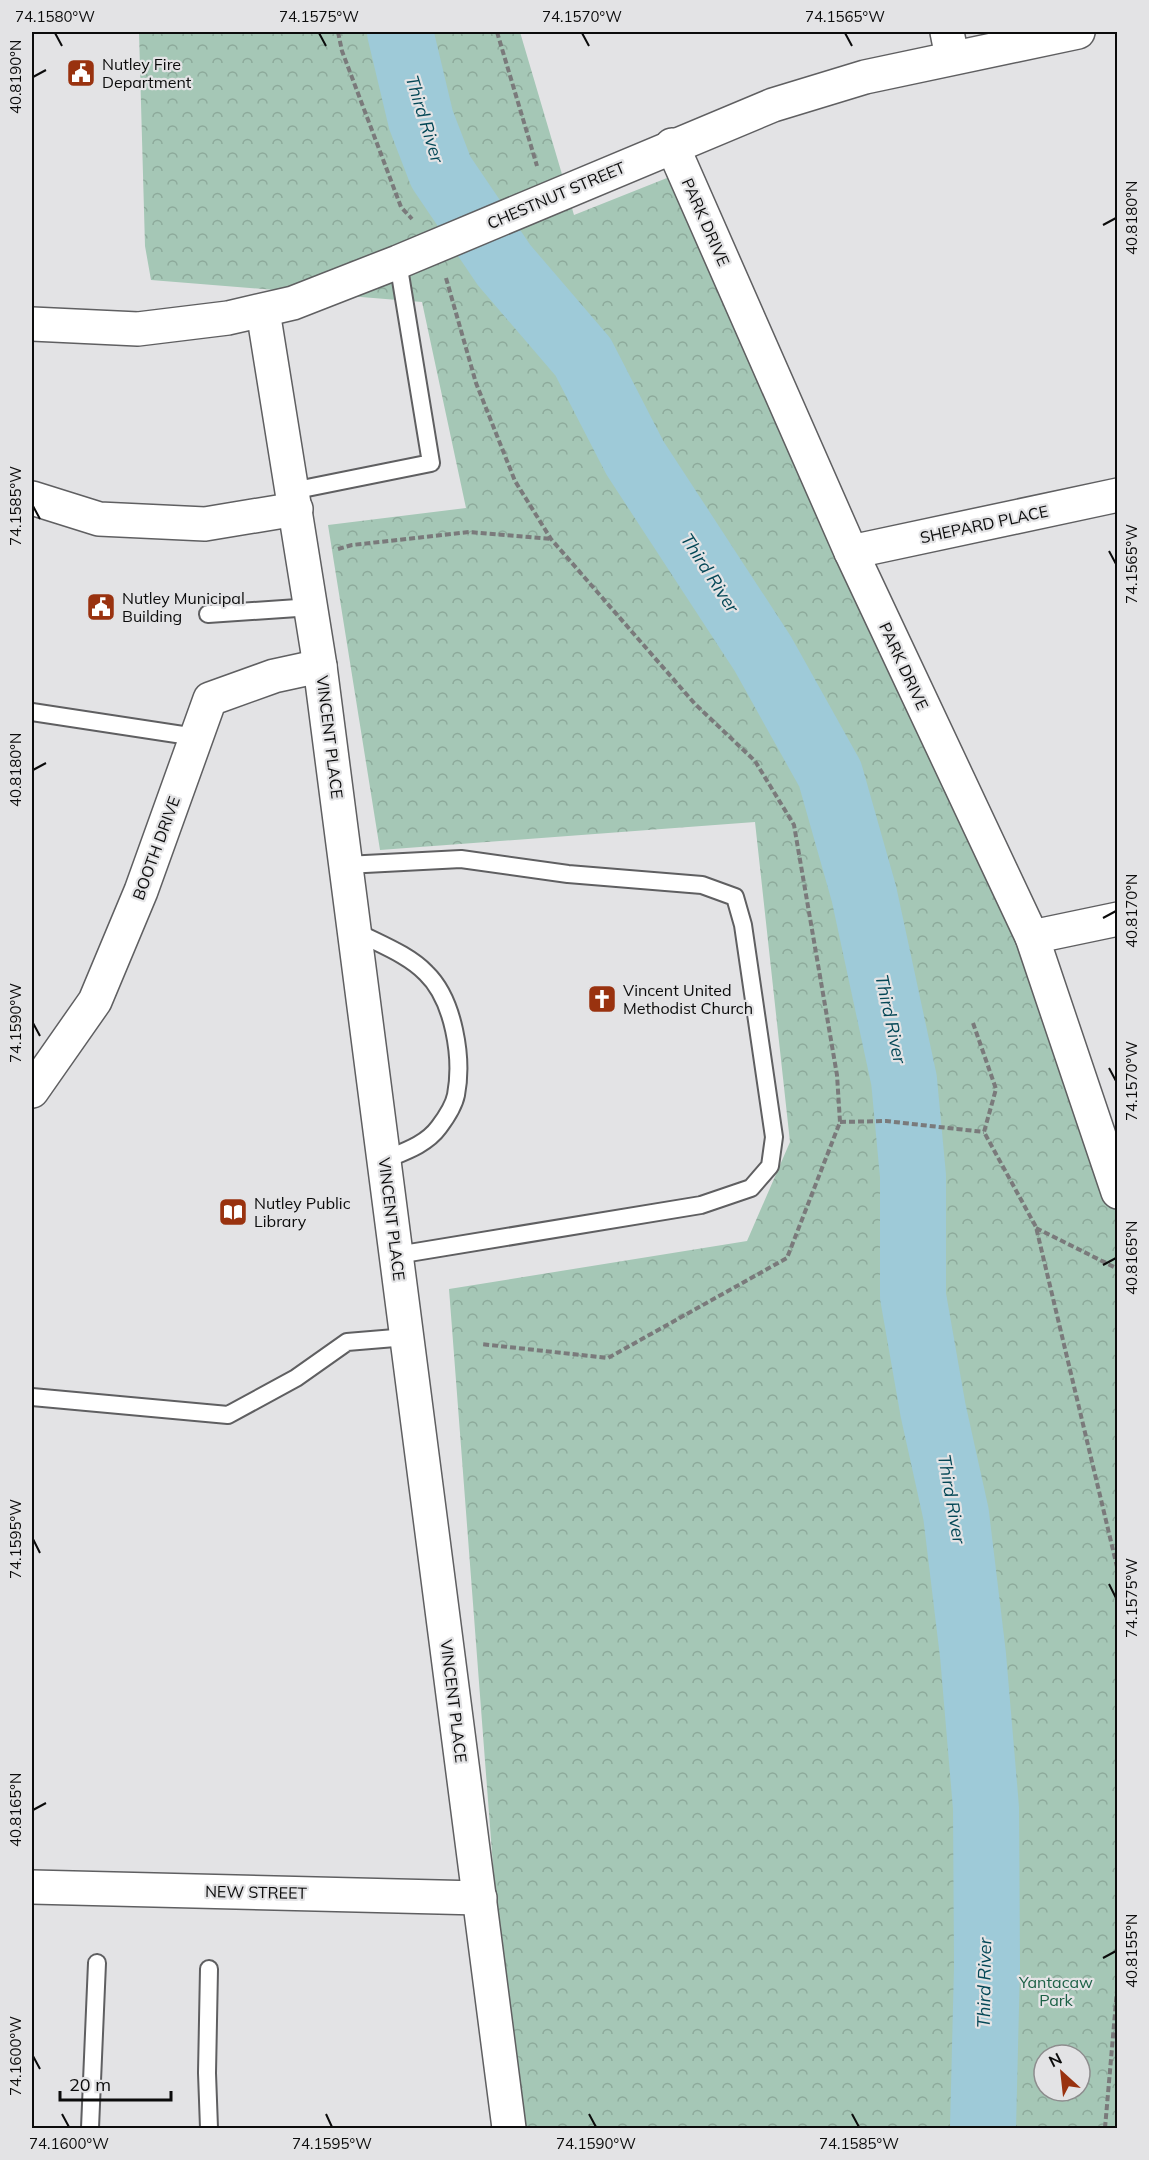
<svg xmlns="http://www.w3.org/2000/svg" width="1149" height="2160" viewBox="0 0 1149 2160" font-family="Mulish,sans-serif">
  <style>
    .forest { fill: url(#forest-crowns); fill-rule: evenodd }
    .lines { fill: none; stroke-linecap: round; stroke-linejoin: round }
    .river { stroke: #9ecad8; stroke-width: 66 }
    .service-casing { stroke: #5f5f61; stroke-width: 20 }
    .minor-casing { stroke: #5f5f61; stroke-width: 36 }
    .tertiary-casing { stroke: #5f5f61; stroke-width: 36 }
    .path { stroke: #7a7a7b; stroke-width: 4; stroke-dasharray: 6 3; stroke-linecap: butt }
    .service { stroke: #fff; stroke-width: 16 }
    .minor { stroke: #fff; stroke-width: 33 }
    .tertiary { stroke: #fff; stroke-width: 33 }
    .ticks { fill: none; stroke: #0c0c0c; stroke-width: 2 }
    .labels { text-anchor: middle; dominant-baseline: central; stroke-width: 4.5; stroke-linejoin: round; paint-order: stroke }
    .poi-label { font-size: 16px; fill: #0c0c0c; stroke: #e3e3e5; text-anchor: start }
    .street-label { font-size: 16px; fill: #0c0c0c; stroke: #e3e3e5 }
    .park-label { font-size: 16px; fill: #1c6046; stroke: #e3e3e5 }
    .water-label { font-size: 18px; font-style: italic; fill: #044756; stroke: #e3e3e5 }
    .neatline { fill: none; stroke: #0c0c0c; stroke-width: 2 }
    .ticks-label { font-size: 15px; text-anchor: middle; fill: #0c0c0c }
  </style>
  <defs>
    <pattern id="forest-crowns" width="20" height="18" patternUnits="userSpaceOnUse" patternTransform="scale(1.5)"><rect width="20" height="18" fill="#a5c7b6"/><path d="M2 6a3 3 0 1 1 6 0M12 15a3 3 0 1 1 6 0" fill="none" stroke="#8daa9b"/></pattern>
  </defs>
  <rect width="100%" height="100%" fill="#e3e3e5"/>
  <path class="forest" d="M139,32H520L574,215L682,172L1117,1147V2128H513L449,1289L747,1241L790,1142L755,822L380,850L328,525L466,508L422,302L151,280L145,246ZM1044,2055H1080V2091H1044Z"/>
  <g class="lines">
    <path class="river" d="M400,32L421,120L441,172L504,265L583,357L635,458L763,654L830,774L864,894L904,1080L913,1176V1296L933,1410L956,1514L973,1655L986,1808L987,1967L983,2128"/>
    <g class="service-casing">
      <g id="service">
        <path d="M292,491L431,463L398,262"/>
        <path d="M208,614L312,607"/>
        <path d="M32,712L196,737"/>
        <path d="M346,865L461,859L568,874L702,885L735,897L743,925L774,1137L770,1166L751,1188L701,1205L397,1255"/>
        <path d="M355,931C377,943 408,954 426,973C454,1000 463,1058 456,1095C454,1105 445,1119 439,1127C426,1145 403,1152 384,1160"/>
        <path d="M32,1397L228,1415L296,1378L347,1342L407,1337"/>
        <path d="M90,2128L97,1963"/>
        <path d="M209,2128L207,2073L209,1969"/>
      </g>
    </g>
    <g class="minor-casing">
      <g id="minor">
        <path d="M947,32L952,57"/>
        <path d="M672,145L851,552L1032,937L1118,1192"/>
        <path d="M263,311L320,666L509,2128"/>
        <path d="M32,498L99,519L205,524L296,509"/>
        <path d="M851,552L1118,495"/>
        <path d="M1032,937L1118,919"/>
        <path d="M32,1091L95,1001L141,891L210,699L274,676L320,666"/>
        <path d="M32,1887L480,1898"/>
      </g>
    </g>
    <g class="tertiary-casing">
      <path id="tertiary" d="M32,324L138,329L228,318L293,303L398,262L773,105L865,77L1078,32"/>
    </g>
    <g class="path">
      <path d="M338,32L342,51L401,207L412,219"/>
      <path d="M497,32L537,166"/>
      <path d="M446,278L476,383L515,481L551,539L695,704L755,761L794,825L837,1075L840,1122L787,1258L608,1358L481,1344"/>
      <path d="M338,549L352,545L469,532L551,539"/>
      <path d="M973,1023L996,1089L984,1132L1036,1227L1118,1571"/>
      <path d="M840,1122L886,1121L984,1132"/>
      <path d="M1036,1228L1118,1269"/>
      <path d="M1105,2128L1118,1979"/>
    </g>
    <use href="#service" class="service"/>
    <use href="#minor" class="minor"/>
    <use href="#tertiary" class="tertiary"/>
  </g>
  <path class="ticks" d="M55,33L62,46M319,33L326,46M582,33L589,46M845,33L852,46M33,77L46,70M1103,225L1116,218M33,506L40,519M1109,551L1116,564M33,770L46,763M1103,918L1116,911M33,1023L40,1036M1109,1068L1116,1081M1103,1265L1116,1258M33,1539L40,1553M1109,1584L1116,1598M33,1810L46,1803M1103,1958L1116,1951M33,2056L40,2069M62,2114L69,2127M326,2114L332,2127M589,2114L596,2127M852,2114L859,2127"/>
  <defs>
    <g id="civic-square" transform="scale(1.5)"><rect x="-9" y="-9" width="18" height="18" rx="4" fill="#99320f" stroke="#e3e3e5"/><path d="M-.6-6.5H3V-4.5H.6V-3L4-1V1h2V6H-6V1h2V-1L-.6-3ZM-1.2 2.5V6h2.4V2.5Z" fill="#fff"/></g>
    <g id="church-square" transform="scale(1.5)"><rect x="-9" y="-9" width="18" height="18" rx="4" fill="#99320f" stroke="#e3e3e5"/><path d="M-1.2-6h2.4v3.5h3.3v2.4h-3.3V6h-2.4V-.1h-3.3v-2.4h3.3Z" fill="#fff"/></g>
    <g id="library-square" transform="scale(1.5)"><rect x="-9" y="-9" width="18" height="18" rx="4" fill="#99320f" stroke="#e3e3e5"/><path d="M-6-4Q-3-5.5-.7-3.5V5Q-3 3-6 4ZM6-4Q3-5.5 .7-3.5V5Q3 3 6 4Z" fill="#fff"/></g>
  </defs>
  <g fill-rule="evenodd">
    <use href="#civic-square" x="81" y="73"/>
    <use href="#civic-square" x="101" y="607"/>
    <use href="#church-square" x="602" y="999"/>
    <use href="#library-square" x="233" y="1212"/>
  </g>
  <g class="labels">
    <g class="poi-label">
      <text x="102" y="64">Nutley Fire<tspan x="102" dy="18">Department</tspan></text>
      <text x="122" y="598">Nutley Municipal<tspan x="122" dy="18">Building</tspan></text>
      <text x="623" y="990">Vincent United<tspan x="623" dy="18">Methodist Church</tspan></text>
      <text x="254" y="1203">Nutley Public<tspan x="254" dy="18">Library</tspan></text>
    </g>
    <g class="street-label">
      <text transform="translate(556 195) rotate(-23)">CHESTNUT STREET</text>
      <text transform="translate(706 222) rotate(66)">PARK DRIVE</text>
      <text transform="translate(984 524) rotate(-12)">SHEPARD PLACE</text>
      <text transform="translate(904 666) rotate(65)">PARK DRIVE</text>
      <text transform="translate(330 737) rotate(83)">VINCENT PLACE</text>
      <text transform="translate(156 848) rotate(-70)">BOOTH DRIVE</text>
      <text transform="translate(392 1219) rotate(83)">VINCENT PLACE</text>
      <text transform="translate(454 1701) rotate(83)">VINCENT PLACE</text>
      <text transform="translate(256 1892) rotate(1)">NEW STREET</text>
    </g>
    <g class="park-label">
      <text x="1056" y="1982">Yantacaw<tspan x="1056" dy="18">Park</tspan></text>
    </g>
    <g class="water-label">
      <text transform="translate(425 119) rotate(73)">Third River</text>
      <text transform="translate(710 573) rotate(57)">Third River</text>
      <text transform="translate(891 1019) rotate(78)">Third River</text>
      <text transform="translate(952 1499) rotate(80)">Third River</text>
      <text transform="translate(984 1983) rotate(-89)">Third River</text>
    </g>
  </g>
  <rect width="1149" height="2160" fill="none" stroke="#e3e3e5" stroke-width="66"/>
  <g transform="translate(1062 2073) rotate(333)"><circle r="28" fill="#e3e3e5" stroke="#8d8d8e" stroke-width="1.5"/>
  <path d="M0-4.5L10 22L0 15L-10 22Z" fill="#99320f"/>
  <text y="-9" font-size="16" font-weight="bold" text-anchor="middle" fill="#0c0c0c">N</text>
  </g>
  <path d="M60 2091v9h111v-9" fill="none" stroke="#0c0c0c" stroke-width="3"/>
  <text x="69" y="2091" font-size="18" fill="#0c0c0c" stroke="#e3e3e5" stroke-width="4.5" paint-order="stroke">20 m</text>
  <rect x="33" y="33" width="1083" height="2094" class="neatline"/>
  <g class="ticks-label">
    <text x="55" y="22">74.1580°W</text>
    <text x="319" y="22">74.1575°W</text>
    <text x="582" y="22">74.1570°W</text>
    <text x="845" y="22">74.1565°W</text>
    <text transform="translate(16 77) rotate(-90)" y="5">40.8190°N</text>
    <text transform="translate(1132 218) rotate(-90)" y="5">40.8180°N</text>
    <text transform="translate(16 506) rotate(-90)" y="5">74.1585°W</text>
    <text transform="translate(1132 564) rotate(-90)" y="5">74.1565°W</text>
    <text transform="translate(16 770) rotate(-90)" y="5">40.8180°N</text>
    <text transform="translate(1132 911) rotate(-90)" y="5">40.8170°N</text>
    <text transform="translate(16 1023) rotate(-90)" y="5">74.1590°W</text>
    <text transform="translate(1132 1081) rotate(-90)" y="5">74.1570°W</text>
    <text transform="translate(1132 1258) rotate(-90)" y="5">40.8165°N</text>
    <text transform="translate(16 1539) rotate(-90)" y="5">74.1595°W</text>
    <text transform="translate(1132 1598) rotate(-90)" y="5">74.1575°W</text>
    <text transform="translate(16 1810) rotate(-90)" y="5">40.8165°N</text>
    <text transform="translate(1132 1951) rotate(-90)" y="5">40.8155°N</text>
    <text transform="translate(16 2056) rotate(-90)" y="5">74.1600°W</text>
    <text x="69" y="2149">74.1600°W</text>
    <text x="332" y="2149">74.1595°W</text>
    <text x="596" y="2149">74.1590°W</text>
    <text x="859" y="2149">74.1585°W</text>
  </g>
</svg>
